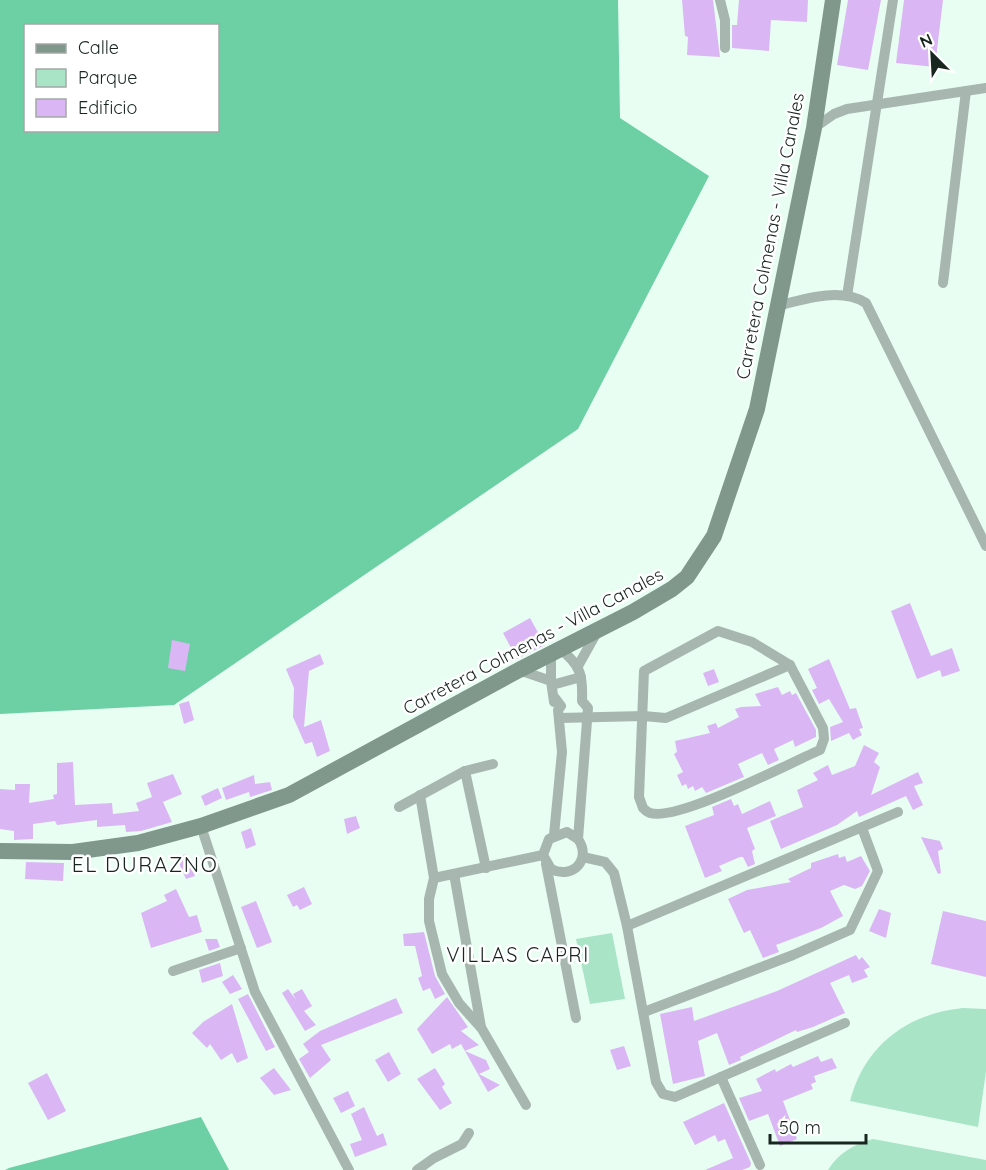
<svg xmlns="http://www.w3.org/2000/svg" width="986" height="1170" viewBox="0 0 986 1170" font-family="Quicksand,sans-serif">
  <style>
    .green { fill: #a9e4c7 }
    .forest { fill: #6cd0a4; fill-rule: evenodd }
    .building { fill: #dab7f4 }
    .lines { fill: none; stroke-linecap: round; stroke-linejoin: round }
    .street { stroke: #a7b7af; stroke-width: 10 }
    .secondary { stroke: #80978b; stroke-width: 16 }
    .labels { text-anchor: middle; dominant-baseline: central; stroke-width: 5; stroke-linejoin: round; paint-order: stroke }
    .street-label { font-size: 18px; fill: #182620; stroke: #fff }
    .neighbourhood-label { font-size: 20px; letter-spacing: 1.5px; fill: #182620; stroke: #fff }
    .quarter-label { font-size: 21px; letter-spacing: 1.5px; fill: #182620; stroke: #fff }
  </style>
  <rect width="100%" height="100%" fill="#e8fef3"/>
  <g class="green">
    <path d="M612,933L625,999L590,1004L576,939Z"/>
    <path d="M963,1008L986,1009V1072L978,1127L850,1101C864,1046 908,1013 963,1008Z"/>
    <path d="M873,1139L986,1160V1170H828C838,1153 855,1144 873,1139Z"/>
  </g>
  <g class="forest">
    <path d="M0,0H618L620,118L709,176L578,429L174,705L0,714ZM26,26H218V130H26Z"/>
    <path d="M201,1117L229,1170H5L9,1168Z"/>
  </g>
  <g class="building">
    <path d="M682,0H713L720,57L687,55L688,37L685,36Z"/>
    <path d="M739,0H808L807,22L771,20L769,51L732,48V25H737Z"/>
    <path d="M848,0H881L868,70L837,65Z"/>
    <path d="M904,0H943L935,67L896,63Z"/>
    <path d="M910,603L931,656L952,648L960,671L942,677L940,670L917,679L891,611Z"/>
    <path d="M530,618L545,645L517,659L503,633Z"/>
    <path d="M172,640L190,644L185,671L168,668Z"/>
    <path d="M320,654L324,664L309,671L304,727L321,720L330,751L317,757L312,742L305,744L293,717L294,688L286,669Z"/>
    <path d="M829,659L850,709L856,708L863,728L859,729L862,735L853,740L849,733L831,741L830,727L843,722L829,699L819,704L812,690L817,688L808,669Z"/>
    <path d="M714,669L719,682L708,686L703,673Z"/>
    <path d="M778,687L782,695L790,691L792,695L796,693L816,730V737L795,747L793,740L774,749L779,760L768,765L762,753L738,764L744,777L706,793L702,787L695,791L693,786L688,789L686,784L682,786L677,775L683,772L674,754L677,752L675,741L710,733L707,726L716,723L718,728L739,717L735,709L741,707L761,706L755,694Z"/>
    <path d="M189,701L194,720L184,724L179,704Z"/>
    <path d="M864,745L879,753L874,762L880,767L871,795L918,772L923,783L914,786L923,805L913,810L906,796L859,817L857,811L837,825L781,849L770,821L803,807L797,790L818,780L813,773L828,765L832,775L855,766Z"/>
    <path d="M73,762L75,805L112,803L113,814L139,811L136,803L152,797L147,783L173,774L182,794L163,802L172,822L141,831L126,832L125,825L97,827V820L57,825L55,821L33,824V839L14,840V831L0,829V789L15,790V784H30L29,803L54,799L53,795L57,794V763Z"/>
    <path d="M254,775L255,784L270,782L272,790L250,797L249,792L226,800L222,788Z"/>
    <path d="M218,788L222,798L205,806L201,796Z"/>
    <path d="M731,799L734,806L738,804L742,814L770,801L776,816L747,828L755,849L752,851L755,864L748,867L743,857H740L719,866L722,871L705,878L685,826L714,815L712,807Z"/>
    <path d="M356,816L360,828L347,834L344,819Z"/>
    <path d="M251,828L256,845L246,849L241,832Z"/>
    <path d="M921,837L940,841L943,849L938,851L941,873L938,874Z"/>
    <path d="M186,854L195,876L186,879L177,859Z"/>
    <path d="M838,854L839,858L845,856L847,862L861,856L870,871L862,886L855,889L844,885L830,891L843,916L821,928L776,945L779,952L763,958L750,930L744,933L728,899L747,890L791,882L788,879L811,868V863Z"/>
    <path d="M26,862L64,863L63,881L25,879Z"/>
    <path d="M304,887L312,904L300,910L297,905L293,907L287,895Z"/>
    <path d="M176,889L189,917L197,915L202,932L151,948L141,913L167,901L164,895Z"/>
    <path d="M256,901L272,942L257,948L241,907Z"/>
    <path d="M879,909L891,913L886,938L869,931Z"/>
    <path d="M943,911L986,921V977L931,964Z"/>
    <path d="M424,932L435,976L445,994L435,999L430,988L423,991L418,978L422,976L415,946H404L403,934Z"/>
    <path d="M205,939H217L220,947L209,951Z"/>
    <path d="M856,955L859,960L862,957L870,967L864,970L868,977L852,983L849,975L830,983L845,1013L813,1027L797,1032L796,1030L740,1057L741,1060L729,1065L717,1033L698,1041L705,1076L673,1084L660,1014L692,1007L694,1021L777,991Z"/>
    <path d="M220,963L223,976L202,983L199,970Z"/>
    <path d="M233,975L242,989L230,994L222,982Z"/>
    <path d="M288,989L296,1000L293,994L302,989L312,1006L304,1011L316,1025L305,1031L282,993Z"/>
    <path d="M248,994L275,1047L266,1051L238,999Z"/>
    <path d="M447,997L468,1027L461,1031L479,1045L465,1051L486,1060L490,1069L479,1074L500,1085L488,1092L461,1044L452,1049L450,1044L432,1054L417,1029Z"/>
    <path d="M396,998L403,1013L321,1045L331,1060L310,1078L299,1059L309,1052L303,1044L320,1031Z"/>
    <path d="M232,1004L248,1058L237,1063L232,1053L221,1060L210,1044L207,1048L192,1033L203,1022Z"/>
    <path d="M624,1046L631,1066L617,1070L610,1050Z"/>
    <path d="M389,1052L401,1074L388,1082L375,1060Z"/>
    <path d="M818,1056L821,1062L832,1058L837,1068L814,1076L816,1082L811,1084L813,1089L783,1101L797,1139L780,1146L768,1114L749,1121L739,1098L762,1091L756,1079L775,1069L776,1072L791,1064L793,1067Z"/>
    <path d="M274,1068L291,1090L274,1095L260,1078Z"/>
    <path d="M435,1068L445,1084L442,1087L452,1103L440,1110L417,1079Z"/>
    <path d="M47,1073L66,1111L48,1120L28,1083Z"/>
    <path d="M348,1091L355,1106L341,1113L333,1098Z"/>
    <path d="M724,1103L751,1163L750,1167L742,1170H705L733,1158L725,1139L718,1142L715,1135L695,1145L683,1122Z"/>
    <path d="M364,1107L377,1136L383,1133L387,1145L355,1157L350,1144L362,1140L351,1114Z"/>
  </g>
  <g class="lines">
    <g class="street">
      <path d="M720,0L725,20V48"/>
      <path d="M814,128L834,114L847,109L986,88"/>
      <path d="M943,283L966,91"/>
      <path d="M847,296L893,0"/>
      <path d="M777,306C804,299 841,287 866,303L986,546"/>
      <path d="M718,631L752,642L790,665L823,728L824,739L820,750C789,763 678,822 650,813C647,812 645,810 643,808L639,797L644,671Z"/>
      <path d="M560,649C581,665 583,676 582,701L588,708L578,839C592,859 573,880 551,869L543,855L549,839L567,832L578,839"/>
      <path d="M578,666L597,632"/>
      <path d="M519,670L551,681L554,702"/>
      <path d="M551,681V653"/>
      <path d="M552,685L581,677"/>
      <path d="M560,718L643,716L666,718L790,665"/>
      <path d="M465,771L486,868"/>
      <path d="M420,795L434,878L429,899V921L442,974L459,1003L482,1029L526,1105"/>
      <path d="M399,807L465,771L493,764"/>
      <path d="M201,826L255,992L349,1170"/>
      <path d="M554,835L562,752L558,710L561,706L555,698"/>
      <path d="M583,857L605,862L614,873L627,926L656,1082L663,1094L675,1097L845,1023"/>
      <path d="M546,864L576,1018"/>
      <path d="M454,874L481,1027"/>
      <path d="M434,878L543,855"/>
      <path d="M627,926L898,812"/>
      <path d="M173,971L241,948"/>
      <path d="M644,1012L793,955L850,930L878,871L862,828"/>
      <path d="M721,1077L760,1165"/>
      <path d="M417,1170L434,1158L462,1144L469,1133"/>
    </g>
    <path class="secondary" d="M0,851L73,852L138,843L201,826L289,795L519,670L633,612L672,589L687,577L714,536L757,409L814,128L833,0"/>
  </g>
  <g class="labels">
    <g class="street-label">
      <text transform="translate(770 236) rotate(-79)">Carretera Colmenas - Villa Canales</text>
      <text transform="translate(533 641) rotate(-28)">Carretera Colmenas - Villa Canales</text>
    </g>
    <g class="neighbourhood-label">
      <text x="518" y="954">VILLAS CAPRI</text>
    </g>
    <g class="quarter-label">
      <text x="145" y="864">EL DURAZNO</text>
    </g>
  </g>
  <rect x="24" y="24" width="195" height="108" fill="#ffffff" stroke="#a3a8a6" stroke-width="1.5"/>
  <rect x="36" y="44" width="30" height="9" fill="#80978b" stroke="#a3a8a6" stroke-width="1.5"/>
  <text x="78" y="54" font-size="18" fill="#182620">Calle</text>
  <rect x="36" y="69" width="30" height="18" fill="#a9e4c7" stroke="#a3a8a6" stroke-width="1.5"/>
  <text x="78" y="84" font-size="18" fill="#182620">Parque</text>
  <rect x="36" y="99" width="30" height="18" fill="#dab7f4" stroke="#a3a8a6" stroke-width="1.5"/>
  <text x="78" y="114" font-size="18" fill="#182620">Edificio</text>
  <g transform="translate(932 54) rotate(336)" stroke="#ffffff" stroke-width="4.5" paint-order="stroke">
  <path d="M0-4.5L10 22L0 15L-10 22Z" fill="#182620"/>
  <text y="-9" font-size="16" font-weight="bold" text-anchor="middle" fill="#182620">N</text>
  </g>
  <path d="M770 1134v9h96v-9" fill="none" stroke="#182620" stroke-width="3"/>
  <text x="779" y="1134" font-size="18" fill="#182620" stroke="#ffffff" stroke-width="4.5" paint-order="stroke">50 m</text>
</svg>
